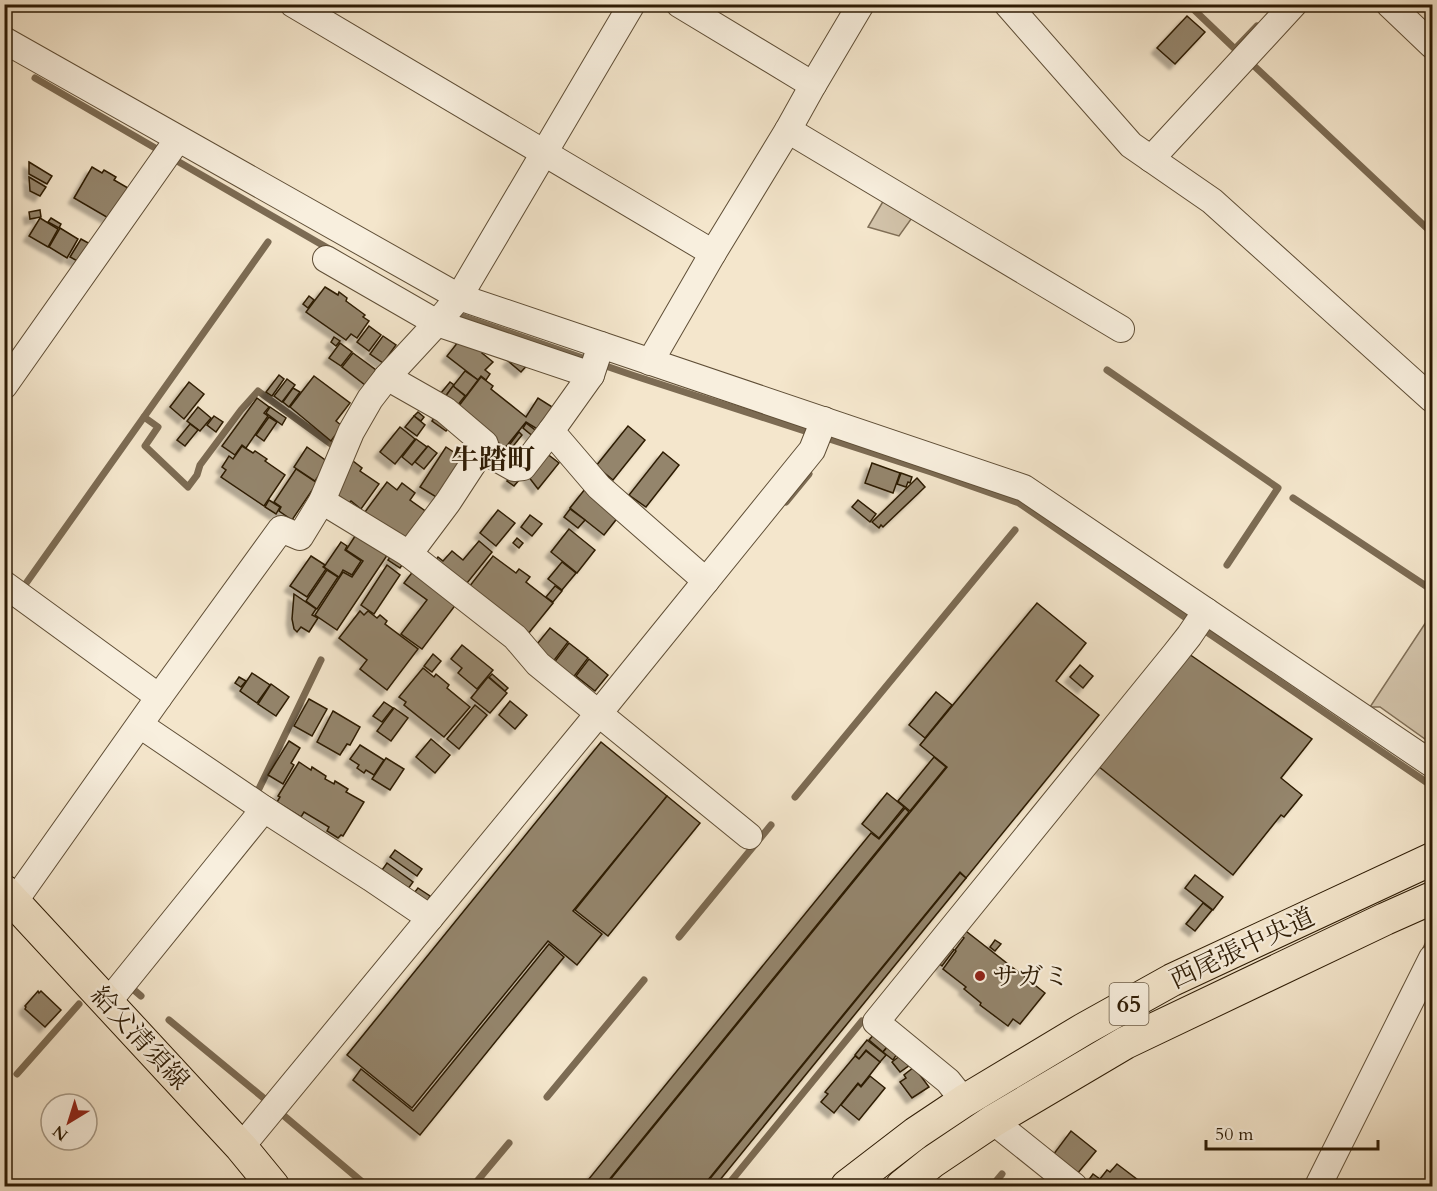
<svg xmlns="http://www.w3.org/2000/svg" width="1437" height="1191" viewBox="0 0 1437 1191" font-family="Cardo,'Noto Serif JP',serif">
  <style>
    .green { fill: #d2c3aa; stroke: #806f57; stroke-width: 1.5 }
    .lines { fill: none; stroke-linecap: round; stroke-linejoin: round }
    .stream { stroke: #7c6b53; stroke-width: 7 }
    .building { fill: #94856c; stroke: #2d1b04; stroke-width: 1.5; filter: url(#shadow) }
    .minor-casing { stroke: #5f4e36; stroke-width: 28 }
    .major-casing { stroke: #2d1b04; stroke-width: 34 }
    .minor { stroke: #f8efde; stroke-width: 26 }
    .major { stroke: #f4e6cc; stroke-width: 32 }
    .poi-dot { fill: #8f2418; stroke: #f8efde; stroke-width: 2 }
    .labels { text-anchor: middle; dominant-baseline: central; stroke-width: 4.5; stroke-linejoin: round; paint-order: stroke }
    .shield { fill: #f8efde; stroke: #6a5b45; stroke-width: 1.5 }
    .shield-label { font-size: 24px; font-weight: bold; fill: #2d1b04 }
    .street-label { font-size: 26px; fill: #2d1b04; stroke: #f8efde }
    .poi-label { font-size: 26px; fill: #2d1b04; stroke: #f8efde; text-anchor: start }
    .quarter-label { font-size: 28px; font-weight: bold; fill: #2d1b04; stroke: #f8efde }
  </style>
  <defs>
    <filter id="shadow"><feDropShadow dx="-5.5" dy="5.5" stdDeviation="1.5" flood-color="#0004"/></filter>
  </defs>
  <rect width="100%" height="100%" fill="#f4e6cc"/>
  <filter id="stains"><feTurbulence type="fractalNoise" baseFrequency=".00333" numOctaves="4"/><feColorMatrix values="0 0 0 0 .2 0 0 0 0 .09 0 0 0 0 .02 0 0 0 .5 -.17"/></filter>
  <radialGradient id="worn" r=".72"><stop offset=".6" stop-color="#630" stop-opacity="0"/><stop offset="1" stop-color="#630" stop-opacity=".3"/></radialGradient>
  <g class="green">
    <path d="M885,198L914,215L899,236L868,227Z"/>
    <path d="M1432,613V744L1380,707H1370Z"/>
  </g>
  <g class="lines">
    <g class="stream">
      <path d="M1188,4L1235,49L1257,26"/>
      <path d="M1252,64L1432,233"/>
      <path d="M35,78L162,152"/>
      <path d="M172,158L331,250"/>
      <path d="M452,313L632,375L931,472L1019,503L1192,622"/>
      <path d="M1107,370L1278,488L1227,565"/>
      <path d="M144,417L158,427L145,446L188,487L197,475L200,465L241,410L258,391L335,447"/>
      <path d="M1293,498L1432,590"/>
      <path d="M786,502L809,474"/>
      <path d="M22,589L268,242"/>
      <path d="M1201,628L1432,786"/>
      <path d="M259,797L256,795L321,660"/>
      <path d="M795,797L1015,530"/>
      <path d="M679,937L771,825"/>
      <path d="M1424,953L1432,935"/>
      <path d="M134,990L141,996"/>
      <path d="M169,1020L266,1100"/>
      <path d="M17,1074L79,1004"/>
      <path d="M547,1097L644,980"/>
      <path d="M283,1115L367,1186"/>
      <path d="M473,1186L509,1143"/>
      <path d="M727,1186L862,1021"/>
      <path d="M992,1186L1002,1174"/>
    </g>
  </g>
  <g class="building">
    <path d="M1187,16L1205,32L1175,64L1157,48Z"/>
    <path d="M29,162L52,176L47,184L29,174Z"/>
    <path d="M92,167L102,173L104,170L116,177L114,180L128,188L110,219L74,198Z"/>
    <path d="M29,177L46,187L40,196L30,191Z"/>
    <path d="M40,210L41,217L30,219L29,212Z"/>
    <path d="M40,218L58,229L48,247L29,236Z"/>
    <path d="M51,218L61,224L59,228L48,222Z"/>
    <path d="M60,228L78,239L67,258L49,247Z"/>
    <path d="M81,239L92,245L81,263L70,257Z"/>
    <path d="M325,287L338,295L339,292L347,298L346,301L365,315L363,317L369,321L357,338L351,334L346,340L306,312Z"/>
    <path d="M309,296L314,300L308,308L303,304Z"/>
    <path d="M369,326L381,335L369,351L357,342Z"/>
    <path d="M383,336L396,345L383,363L370,354Z"/>
    <path d="M334,337L340,341L336,346L331,342Z"/>
    <path d="M462,337L483,351L482,353L493,362L485,370L490,374L486,380L481,376L478,380L447,356Z"/>
    <path d="M340,343L352,352L341,366L329,358Z"/>
    <path d="M353,353L376,370L365,385L342,367Z"/>
    <path d="M514,355L531,361L521,372L508,361Z"/>
    <path d="M465,371L478,380L466,396L453,386Z"/>
    <path d="M279,375L284,379L272,396L266,392Z"/>
    <path d="M314,376L350,403L336,421L342,426L331,441L290,407Z"/>
    <path d="M481,377L493,386L491,389L526,417L538,398L557,410L542,432L526,422L505,448L467,417L458,407Z"/>
    <path d="M287,379L295,385L282,402L274,396Z"/>
    <path d="M189,382L204,394L184,419L170,407Z"/>
    <path d="M450,382L454,385L445,397L441,393Z"/>
    <path d="M453,386L465,396L457,406L445,397Z"/>
    <path d="M293,388L300,392L289,407L283,402Z"/>
    <path d="M257,398L269,407L264,413L268,416L246,448L242,445L235,455L222,446Z"/>
    <path d="M198,407L211,418L200,431L187,421Z"/>
    <path d="M270,407L286,418L282,425L266,413Z"/>
    <path d="M439,411L453,422L446,431L432,421Z"/>
    <path d="M418,412L424,417L421,421L414,416Z"/>
    <path d="M214,416L223,422L216,432L207,425Z"/>
    <path d="M414,416L425,425L417,436L405,427Z"/>
    <path d="M269,417L277,422L264,441L256,435Z"/>
    <path d="M526,423L539,433L535,438L523,428Z"/>
    <path d="M190,424L198,430L185,446L177,440Z"/>
    <path d="M628,426L645,440L613,480L596,466Z"/>
    <path d="M400,427L415,439L395,464L380,452Z"/>
    <path d="M519,432L522,435L510,450L507,448Z"/>
    <path d="M416,439L427,447L412,465L402,457Z"/>
    <path d="M242,446L253,453L255,451L267,459L265,461L285,475L264,506L221,477L226,470L222,467L229,456L233,459Z"/>
    <path d="M428,446L437,453L424,469L415,462Z"/>
    <path d="M307,447L328,462L315,481L294,467Z"/>
    <path d="M446,447L467,461L441,500L420,487Z"/>
    <path d="M663,452L679,465L646,507L629,495Z"/>
    <path d="M546,453L559,463L538,489L528,476Z"/>
    <path d="M353,461L362,468L360,471L379,484L361,509L351,501L349,503L335,493L338,481Z"/>
    <path d="M872,463L900,473L893,493L865,483Z"/>
    <path d="M296,469L317,483L292,520L279,511L281,507L274,502Z"/>
    <path d="M513,473L520,479L514,486L507,481Z"/>
    <path d="M901,473L912,477L910,483L908,482L906,487L897,484Z"/>
    <path d="M917,478L925,487L883,527L881,525L879,528L872,522Z"/>
    <path d="M387,482L397,490L402,483L415,493L410,500L431,515L409,545L365,512Z"/>
    <path d="M585,489L619,516L604,535L570,508Z"/>
    <path d="M269,500L280,507L276,514L265,507Z"/>
    <path d="M858,500L876,514L870,522L852,507Z"/>
    <path d="M570,509L585,520L578,528L564,517Z"/>
    <path d="M498,510L515,523L496,546L480,533Z"/>
    <path d="M530,515L542,524L532,536L521,527Z"/>
    <path d="M569,529L595,550L577,573L551,552Z"/>
    <path d="M359,530L390,551L337,630L315,615L343,572L352,577L363,561L346,550Z"/>
    <path d="M517,538L523,543L519,548L513,543Z"/>
    <path d="M479,541L492,552L463,588L433,564L438,557L443,561L452,551L463,560Z"/>
    <path d="M341,542L347,546L345,550L361,561L352,575L343,570L339,577L324,567Z"/>
    <path d="M394,552L406,559L400,568L388,560Z"/>
    <path d="M311,556L325,565L323,567L326,569L307,597L290,586Z"/>
    <path d="M493,556L516,573L519,569L530,577L526,582L553,603L528,634L469,587Z"/>
    <path d="M562,562L576,573L562,590L548,579Z"/>
    <path d="M387,565L400,575L374,614L361,605Z"/>
    <path d="M327,570L338,577L317,609L306,601Z"/>
    <path d="M414,570L457,603L422,649L401,634L427,600L404,583Z"/>
    <path d="M555,586L562,591L553,602L546,597Z"/>
    <path d="M294,594L316,609L312,615L318,618L309,632L301,627L297,632L294,629L292,619Z"/>
    <path d="M1037,603L1086,643L1056,681L1099,715L966,878L960,872L703,1186H605L947,767L920,745Z"/>
    <path d="M360,611L364,615L368,611L377,618L380,615L387,621L385,624L418,649L387,690L360,669L367,660L339,638Z"/>
    <path d="M550,628L568,642L552,663L533,649Z"/>
    <path d="M569,643L588,658L572,679L553,664Z"/>
    <path d="M462,645L493,670L477,689L458,673L462,668L451,659Z"/>
    <path d="M433,654L441,661L432,672L424,666Z"/>
    <path d="M1189,654L1312,739L1281,778L1302,795L1284,817L1281,815L1233,875L1098,766Z"/>
    <path d="M589,659L608,675L595,691L576,676Z"/>
    <path d="M1080,665L1093,676L1083,688L1070,677Z"/>
    <path d="M423,668L434,677L436,674L449,685L447,688L470,707L444,737L404,705L406,702L399,697Z"/>
    <path d="M252,673L270,685L257,703L240,691Z"/>
    <path d="M492,674L508,688L505,691L489,677Z"/>
    <path d="M239,677L246,681L241,687L235,683Z"/>
    <path d="M488,677L507,693L490,713L471,698Z"/>
    <path d="M271,684L289,697L276,716L258,704Z"/>
    <path d="M936,692L952,705L925,738L909,725Z"/>
    <path d="M309,699L327,709L312,736L294,726Z"/>
    <path d="M510,701L527,715L515,729L499,715Z"/>
    <path d="M384,702L393,708L382,722L373,716Z"/>
    <path d="M475,705L487,715L459,749L447,739Z"/>
    <path d="M394,708L408,718L391,741L377,731Z"/>
    <path d="M333,711L360,727L350,745L347,744L340,755L317,742Z"/>
    <path d="M431,739L450,755L435,773L416,757Z"/>
    <path d="M289,741L300,748L291,763L294,765L283,784L268,775Z"/>
    <path d="M601,742L667,796L573,911L602,934L577,965L548,941L412,1108L347,1055Z"/>
    <path d="M360,745L384,760L374,775L366,770L364,773L357,768L359,765L350,759Z"/>
    <path d="M934,757L946,767L910,811L898,801Z"/>
    <path d="M386,758L404,769L390,790L372,779Z"/>
    <path d="M299,762L311,770L312,767L326,776L325,779L334,784L335,781L348,789L346,792L364,802L343,836L341,835L338,838L327,831L329,827L304,812L301,817L277,802L280,797L278,796Z"/>
    <path d="M887,793L904,807L879,838L862,824Z"/>
    <path d="M667,796L700,823L608,936L575,910Z"/>
    <path d="M905,808L909,812L604,1186H596L588,1180L871,833L879,839Z"/>
    <path d="M395,850L422,869L417,876L390,857Z"/>
    <path d="M387,863L413,882L408,889L382,870Z"/>
    <path d="M960,873L966,878L715,1186H704Z"/>
    <path d="M1195,875L1223,897L1213,910L1185,888Z"/>
    <path d="M418,888L430,896L427,902L414,893Z"/>
    <path d="M1203,903L1212,910L1195,931L1186,924Z"/>
    <path d="M962,928L1045,993L1020,1024L1013,1019L1008,1026L980,1005L981,1003L964,989L966,987L943,969L956,951L955,950L964,938L958,934Z"/>
    <path d="M995,940L1001,944L995,951L990,947Z"/>
    <path d="M549,944L564,957L420,1135L353,1080L361,1069L413,1111Z"/>
    <path d="M948,946L954,950L942,966L936,961Z"/>
    <path d="M38,991L39,993L41,991L61,1010L45,1027L25,1009L26,1007L25,1006Z"/>
    <path d="M876,1032L890,1043L883,1052L869,1040Z"/>
    <path d="M867,1040L886,1055L880,1062L866,1050L859,1059L855,1055Z"/>
    <path d="M890,1044L899,1051L893,1060L883,1052Z"/>
    <path d="M866,1051L880,1062L861,1086L858,1083L834,1113L821,1102L828,1094L825,1092L855,1056L859,1059Z"/>
    <path d="M902,1054L910,1065L900,1072L892,1062Z"/>
    <path d="M914,1067L929,1087L912,1098L900,1082L906,1078L904,1075Z"/>
    <path d="M870,1076L885,1088L859,1120L841,1105L858,1084L861,1087Z"/>
    <path d="M1071,1131L1096,1151L1077,1174L1053,1155Z"/>
    <path d="M1117,1164L1146,1186H1086L1085,1185L1093,1174L1100,1179L1107,1170L1110,1172Z"/>
  </g>
  <g class="lines">
    <g class="minor-casing">
      <g id="minor">
        <path d="M293,4L713,253"/>
        <path d="M679,4L813,85"/>
        <path d="M1007,4L1131,145L1212,201L1432,399"/>
        <path d="M1389,4L1432,45"/>
        <path d="M4,40L459,297L1024,488L1432,764"/>
        <path d="M788,130L1121,329"/>
        <path d="M1151,159L1294,4"/>
        <path d="M326,259L437,323L591,375"/>
        <path d="M601,345L591,375L551,431L599,487L706,581"/>
        <path d="M650,362L713,253L788,130L813,85L861,4"/>
        <path d="M387,377L445,410L485,444L482,450L514,468L523,467L551,431"/>
        <path d="M4,386L178,139"/>
        <path d="M322,501L409,554L515,637L538,664L749,836"/>
        <path d="M409,554L448,502L482,450"/>
        <path d="M4,584L159,697"/>
        <path d="M140,725L264,809L371,878L430,918"/>
        <path d="M14,902L159,697L281,529L300,537L322,501L351,432L370,399L387,377L437,323L459,297L632,4"/>
        <path d="M108,1002L264,809"/>
        <path d="M964,1101L948,1081L876,1022L1174,655L1189,636L1206,611"/>
        <path d="M993,1121L1074,1186"/>
        <path d="M241,1147L599,713L812,450L824,420"/>
        <path d="M1318,1186L1432,958"/>
      </g>
    </g>
    <g class="major-casing">
      <g id="major">
        <path d="M4,891L241,1147L273,1186"/>
        <path d="M847,1186L916,1133L964,1101L1084,1029L1172,980L1432,859"/>
        <path d="M902,1186L932,1162L993,1121L1125,1043L1385,919L1432,898"/>
      </g>
    </g>
    <use href="#minor" class="minor"/>
    <use href="#major" class="major"/>
  </g>
  <circle class="poi-dot" cx="980" cy="976" r="6"/>
  <g class="labels">
    <rect class="shield" x="1109.5" y="983" width="39" height="42" rx="4.5"/>
    <g class="shield-label">
      <text x="1129" y="1004">65</text>
    </g>
    <g class="street-label">
      <text transform="translate(1242 948) rotate(-25)">西尾張中央道</text>
      <text transform="translate(140 1038) rotate(47)">給父清須線</text>
    </g>
    <g class="poi-label">
      <text x="992" y="976">サガミ</text>
    </g>
    <g class="quarter-label">
      <text x="493" y="460">牛踏町</text>
    </g>
  </g>
  <rect width="1437" height="1191" fill="none" stroke="#f4e6cc" stroke-width="24"/>
  <rect x="6" y="6" width="1425" height="1179" fill="none" stroke="#2d1b04" stroke-width="3"/>
  <rect x="12" y="12" width="1413" height="1167" fill="none" stroke="#2d1b04" stroke-width="1.5"/>
  <g transform="translate(69 1122) rotate(218)"><circle r="28" fill="#f8efde" stroke="#a79a87" stroke-width="1.5"/>
  <path d="M0-4.5L10 22L0 15L-10 22Z" fill="#8f2418"/>
  <text y="-9" font-size="16" font-weight="bold" text-anchor="middle" fill="#2d1b04">N</text>
  </g>
  <path d="M1206 1140v9h172v-9" fill="none" stroke="#2d1b04" stroke-width="3"/>
  <text x="1215" y="1140" font-size="18" fill="#2d1b04" stroke="#f8efde" stroke-width="4.5" paint-order="stroke">50 m</text>
  <rect width="100%" height="100%" filter="url(#stains)"/>
  <rect width="100%" height="100%" fill="url(#worn)"/>
</svg>
